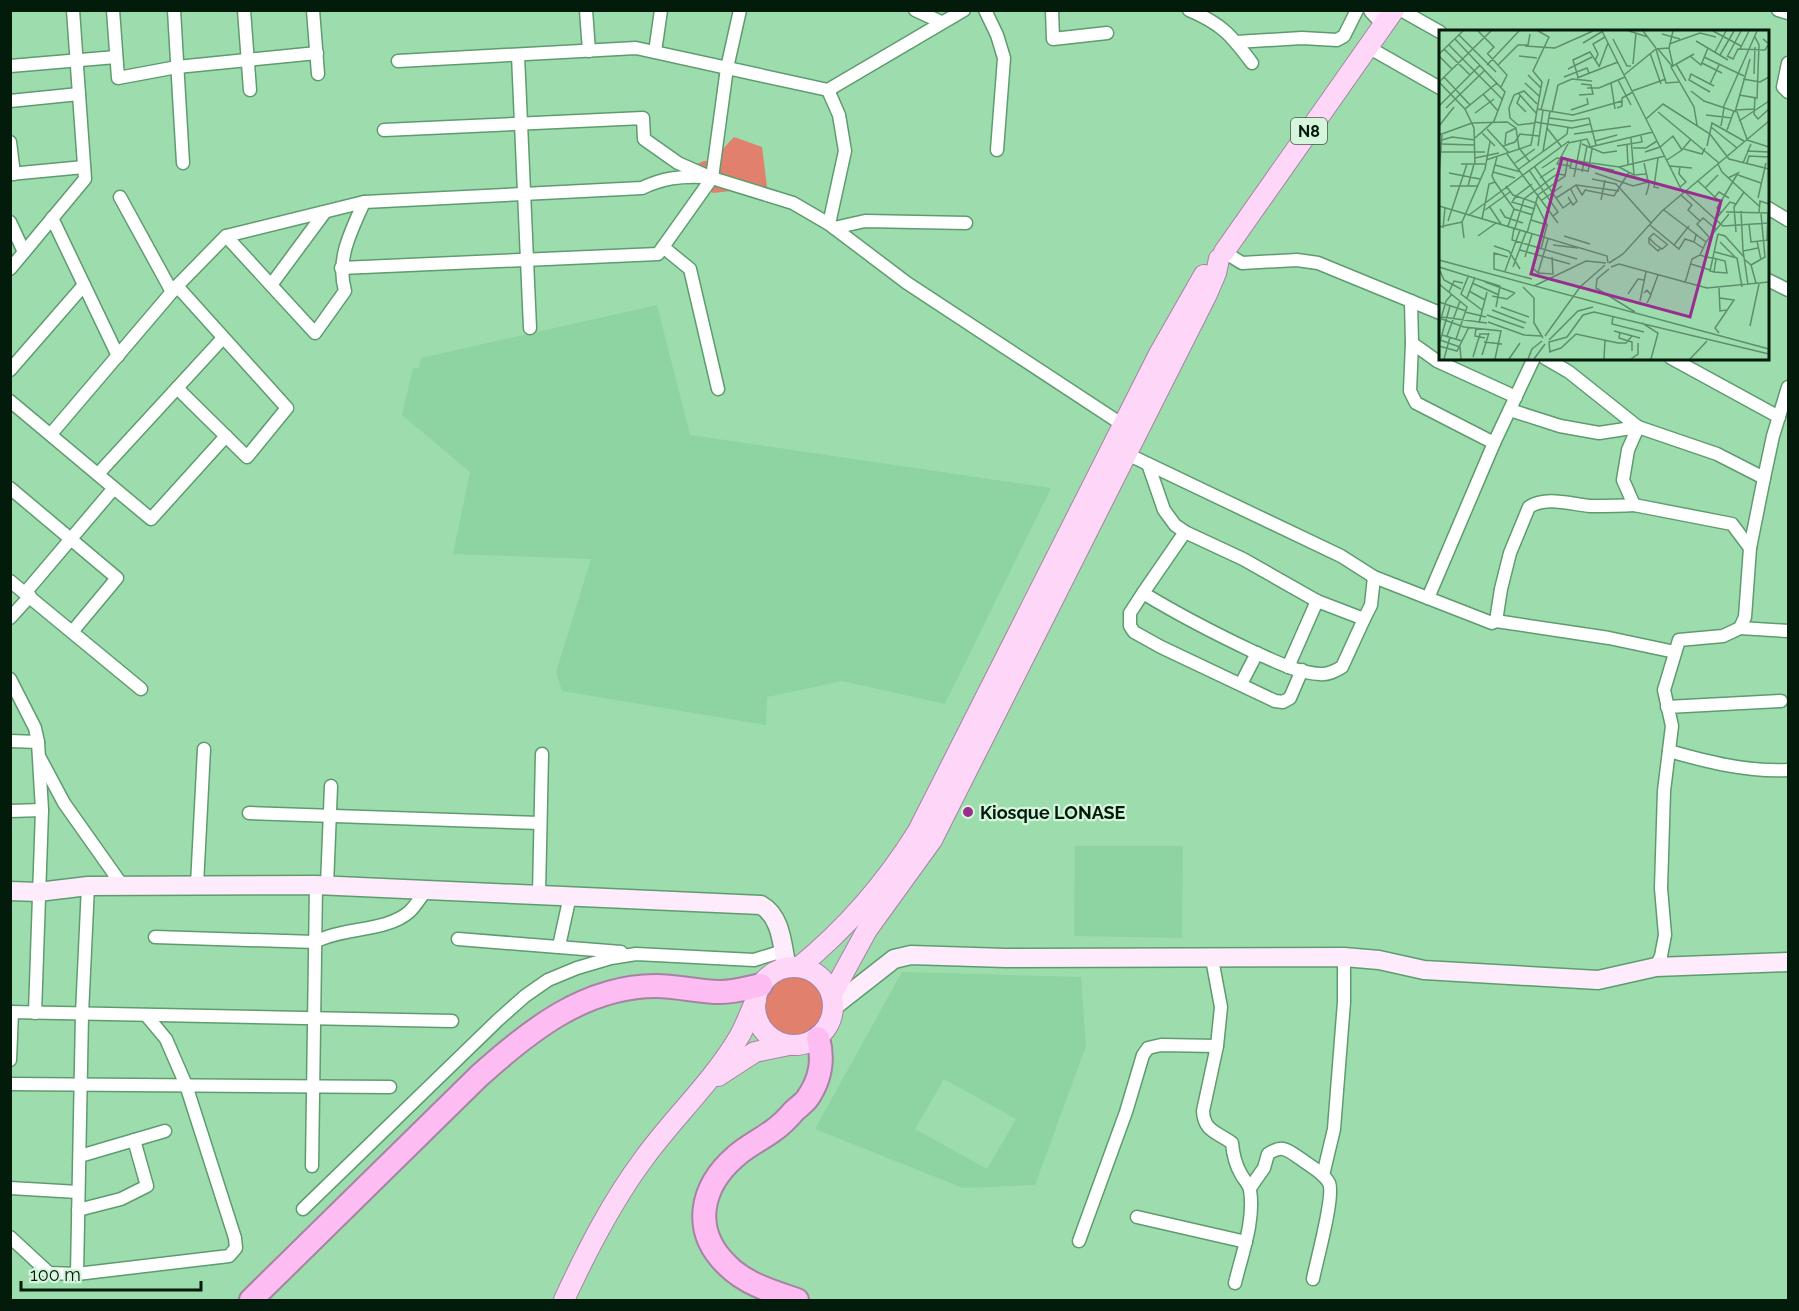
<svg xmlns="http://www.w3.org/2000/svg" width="1799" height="1311" viewBox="0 0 1799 1311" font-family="Raleway,sans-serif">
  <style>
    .built { fill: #8dd4a0; fill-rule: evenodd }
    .green { fill: #e0806d }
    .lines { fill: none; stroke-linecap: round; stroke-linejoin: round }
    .street-casing { stroke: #5e9c70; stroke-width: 15 }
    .secondary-casing { stroke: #5e9c70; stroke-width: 21 }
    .primary-casing { stroke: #a584a1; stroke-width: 22 }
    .highway-casing { stroke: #a584a1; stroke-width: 26 }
    .street { stroke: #fff; stroke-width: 12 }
    .secondary { stroke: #feebfb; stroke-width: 18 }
    .primary { stroke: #fed7f8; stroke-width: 20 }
    .highway { stroke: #fdbdf3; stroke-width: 22 }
    .poi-dot { fill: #992e8f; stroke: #d5f5dc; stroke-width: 2 }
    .labels { text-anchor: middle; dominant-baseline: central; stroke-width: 4.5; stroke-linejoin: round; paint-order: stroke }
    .shield { fill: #d5f5dc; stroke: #415c49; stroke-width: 1.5 }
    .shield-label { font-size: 16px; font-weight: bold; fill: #021b0a }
    .poi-label { font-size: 18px; font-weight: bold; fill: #021b0a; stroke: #d5f5dc; text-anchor: start }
    .inset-road { fill: none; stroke: #5e8f6c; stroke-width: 1.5 }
    .view { fill: #992e8f; fill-opacity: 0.15; stroke: #992e8f; stroke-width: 3 }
    .inset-edge { fill: none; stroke: #021b0a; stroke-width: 3 }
  </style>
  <rect width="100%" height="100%" fill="#9cdcad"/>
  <g class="built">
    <path d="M657,305L690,435L1051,488L945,704L842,681L767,697L766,725L562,691L556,672L591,559L453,554L470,472L402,415L413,368H419L421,358Z"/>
    <path d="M1075,846H1183L1182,938L1074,936Z"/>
    <path d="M902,972L1081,977L1086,1046L1035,1185L963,1188L815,1129ZM944,1079L1016,1119L987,1169L915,1129Z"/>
  </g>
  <g class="green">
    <path d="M734,137L762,147L767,187L713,193L698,180L697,164L704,161H716L720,152Z"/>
    <circle cx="795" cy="1007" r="34"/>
  </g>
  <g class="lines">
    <g class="street-casing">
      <g id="street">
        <path d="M113,10L118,78L177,67L317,53"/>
        <path d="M174,10L183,163"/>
        <path d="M244,10L250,90"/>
        <path d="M313,10L318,74"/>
        <path d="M586,10L589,51"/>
        <path d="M915,10L941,22"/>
        <path d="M985,10L997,35L1004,58L997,150"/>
        <path d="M1052,10L1053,39L1107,33"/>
        <path d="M1189,10C1222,24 1231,35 1252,63"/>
        <path d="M1401,10L1440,32"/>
        <path d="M1778,10L1788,13"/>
        <path d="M1236,42L1302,38L1337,40L1344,36L1357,10"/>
        <path d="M1368,47L1440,88"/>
        <path d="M655,52L661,10"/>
        <path d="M518,55L530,328"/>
        <path d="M398,61L636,48L828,90L964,10"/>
        <path d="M1788,63L1783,87L1788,92"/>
        <path d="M10,66L116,57"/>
        <path d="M828,90L839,115L845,151L829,224"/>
        <path d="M10,101L79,94"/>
        <path d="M384,130L643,118L644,139L678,163L712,178L793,203L829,224L907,283L1123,425"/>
        <path d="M10,142L14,174"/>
        <path d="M10,174L84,167"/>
        <path d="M120,197L172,292"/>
        <path d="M1768,208L1788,220"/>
        <path d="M52,218L118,356"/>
        <path d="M10,222L24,252"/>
        <path d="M834,228L865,221L966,223"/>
        <path d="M226,236L315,333L345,291C336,258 351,232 364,202"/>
        <path d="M663,247L690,269L718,389"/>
        <path d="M1224,252L1242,263L1297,260L1318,263L1440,313"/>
        <path d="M341,268L658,254L712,178L727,68L740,10"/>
        <path d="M10,269L85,179L73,10"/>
        <path d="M1768,280L1788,290"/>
        <path d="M271,285L325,212"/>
        <path d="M177,286L287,408L247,457L177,388"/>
        <path d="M1411,301L1412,343L1437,361L1516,397"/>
        <path d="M1412,343L1410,391L1416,403L1494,443"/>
        <path d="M1545,358L1569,372L1638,427L1717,454L1764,478L1773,436L1788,387"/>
        <path d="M1671,358L1779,417"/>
        <path d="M10,370L84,285"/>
        <path d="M10,401L151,519L226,436"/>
        <path d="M1510,410L1560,426L1599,433L1638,427"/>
        <path d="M1638,427L1628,450L1623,480L1634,505L1732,524L1750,548"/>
        <path d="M51,434L177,286L226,236L364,202L642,188C663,178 680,176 703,177"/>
        <path d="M1125,453L1341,556L1374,577L1492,623L1496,621L1501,589L1510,553L1529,507C1546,496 1570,504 1590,506C1605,506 1619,506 1634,505"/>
        <path d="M1148,464L1164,510L1175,525L1185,532L1243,559L1317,601L1364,619L1371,605L1374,577"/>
        <path d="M98,474L223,338"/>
        <path d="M10,488L117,578L72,632"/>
        <path d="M1185,532L1143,593C1179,615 1216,634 1254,652C1275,661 1297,673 1320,674C1328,675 1335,671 1342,667L1364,619"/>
        <path d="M10,581L141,689"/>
        <path d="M25,593L114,488"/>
        <path d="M1143,593L1130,613V626L1134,632L1161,647L1275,701L1283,702L1290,698L1302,670"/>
        <path d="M1428,598L1494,443L1534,358"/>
        <path d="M10,618L30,596"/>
        <path d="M1496,621L1609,638L1675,652"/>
        <path d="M1740,628L1788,631"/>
        <path d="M1288,667L1317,601"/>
        <path d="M10,679L35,728L38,742L10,741"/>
        <path d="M1241,684L1257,653"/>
        <path d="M1667,707L1781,701"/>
        <path d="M1669,751C1708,762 1747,772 1788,770"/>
        <path d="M40,758L64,803L122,885"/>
        <path d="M10,811L42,810"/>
        <path d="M249,813L540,823"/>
        <path d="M197,885L204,749"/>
        <path d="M327,885L331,786"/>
        <path d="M539,894L542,754"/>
        <path d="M155,937L315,942C343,927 386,932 409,912C416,906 421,896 427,889"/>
        <path d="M458,939L621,952"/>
        <path d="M559,946L570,896"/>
        <path d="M1212,959L1221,1007L1217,1046L1203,1111C1204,1132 1218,1132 1232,1143C1233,1154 1235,1164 1241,1174C1244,1180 1249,1184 1250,1190C1255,1220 1242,1254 1235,1283"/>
        <path d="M1656,967L1661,956L1665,935L1661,888L1664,791L1672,726L1664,690L1679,640L1723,636L1740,628L1745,617L1750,548L1764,478"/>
        <path d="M10,1012L452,1021"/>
        <path d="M35,1013L42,810L38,742"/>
        <path d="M10,1060L12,1012"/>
        <path d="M10,1084L390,1087"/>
        <path d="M80,1156L165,1131"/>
        <path d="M312,1166L316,885"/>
        <path d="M1323,1175L1334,1129L1344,1002V957"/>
        <path d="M10,1188L78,1192"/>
        <path d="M1250,1188L1264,1168L1268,1154C1283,1144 1287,1150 1301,1159C1310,1166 1324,1173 1329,1183C1335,1195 1316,1263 1313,1279"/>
        <path d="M303,1209L498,1020L525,996L548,980L577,968L611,958L636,954L754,960L783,951"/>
        <path d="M78,1210L121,1199L147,1186L134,1140"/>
        <path d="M1137,1217L1246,1242"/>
        <path d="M10,1237L49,1273L77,1274L82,1014L88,886"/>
        <path d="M1079,1241L1126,1112L1143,1055L1148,1048L1161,1045L1217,1046"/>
        <path d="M77,1274L229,1256L236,1248L235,1238L186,1085L166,1039L146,1015"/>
      </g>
    </g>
    <g class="secondary-casing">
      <g id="secondary">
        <path d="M1373,10L1385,23"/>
        <path d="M10,891L38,892L88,886L316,885L761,905C782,917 782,946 787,968"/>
        <path d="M834,1006L894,959L911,955L1006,958L1344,957L1379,960L1424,970L1598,980L1656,967L1788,962"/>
      </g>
    </g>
    <g class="primary-casing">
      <g id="primary">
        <path d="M1224,252L1394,10"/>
        <circle cx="794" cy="1006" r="39"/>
        <path d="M799,967C848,927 885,884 918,831L1159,354L1204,275"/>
        <path d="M832,994L867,930L932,840L1207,294L1216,273L1219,259"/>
        <path d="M718,1076L755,1052L789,1045"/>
        <path d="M564,1300C587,1250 612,1201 645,1157C675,1116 713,1081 739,1037C746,1025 750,1012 756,1000"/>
      </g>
    </g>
    <g class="highway-casing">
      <g id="highway">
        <path d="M251,1300L479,1076C529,1031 585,986 656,986C677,986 699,992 720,992C735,992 748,988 761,985"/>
        <path d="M797,1300C773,1292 746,1284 728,1266C691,1231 700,1187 736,1156C747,1146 762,1139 774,1130C781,1125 788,1118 794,1111C798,1107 804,1103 807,1099C821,1079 824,1060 818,1038"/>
      </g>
    </g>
    <use href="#street" class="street"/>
    <use href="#secondary" class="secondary"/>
    <use href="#primary" class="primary"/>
    <use href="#highway" class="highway"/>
  </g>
  <circle class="poi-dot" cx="968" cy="812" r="6"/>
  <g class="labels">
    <rect class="shield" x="1291" y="118" width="36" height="26" rx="4.5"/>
    <g class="shield-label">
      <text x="1309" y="131">N8</text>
    </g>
    <g class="poi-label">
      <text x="980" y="812">Kiosque LONASE</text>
    </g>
  </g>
  <g transform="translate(1439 30)">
    <rect width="330" height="330" fill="#9cdcad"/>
    <path class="inset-road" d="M39,1L55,17L48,24M163,1L244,163M190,1L209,7M204,1L217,18M234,1L230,18L234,36M274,1L302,16M223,4L241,9M20,5L57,42M16,9L66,62L55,91L36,108M174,9L188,36H192M257,11L289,30M144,13L164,1M230,14L261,3L277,7M10,15L64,70M86,16L116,18L154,1M5,19L31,45M217,19L227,53L240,52M219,19L233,36M301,19L310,1M276,22L287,1M48,23L68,45L62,57M211,23L222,54M0,24L24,1M255,24L232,37L255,77L258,95M281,25L295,1M0,26L13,39M80,26L98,28M251,26L262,35L269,18M288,26L294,29L299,19L326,20L330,14L324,9M265,27L305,46M288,27L302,1M156,31L159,24L154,14L166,7M263,33L283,43M194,34L197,3M237,34L247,51M48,35L80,1M59,35L79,15H89L91,4M160,37L169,13M129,39L153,27M315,44L316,17M89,45L102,58M185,45L217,19L230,18M5,47L31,75M125,47L148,38L150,43M139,47L134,30L151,22L160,36M138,48L179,32M304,49L321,52L330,47M179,50L192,75M0,52L52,1M0,52L26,79M86,53L100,66M172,53L176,79M271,54L280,35M148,58H160L186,47M193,61L227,49M252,61L265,71L298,82L308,109M271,62L250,50L252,44L275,56M44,64L59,81M80,64L97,83M140,65L154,64L152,55L142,54M300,65L318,68L320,15L316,7M81,66L78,73L87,82M316,68L315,84L319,89L330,79M0,76L41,35M7,78L46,40M178,78L183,76V68L194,62M284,78L318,1M98,79L134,85L183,71M102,80L110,49M132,80L149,74L148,68M296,80L316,79M113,82L119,55L133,49L153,51M219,82L280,133M296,82L311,29M36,83L55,69M267,85L293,88M110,88L133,91L150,88L157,115M207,89L224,74L271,104L290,129L330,139M300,91L330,71M96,92L133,98L151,94M96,93L79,95L71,88L70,78L75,65L85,61L98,74M0,96L15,77M282,96L285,78M272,97L298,118M108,98L122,116M48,99L70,123M288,100L295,81M43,103L56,116M135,104L192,96M0,105L33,93L68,92L77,98L80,118L90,131M192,108L195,145M3,110L13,107L36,110M308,110L330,117M156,111L178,105M129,113L148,109L151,116M1,114L36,115M66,114L67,103L77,98M129,114L118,134L131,136M143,114L164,123L178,121M188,115L189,135M64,116L76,112L81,104L100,106M99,116L104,80M178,116L203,112L202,106M268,116L273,93L305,111M151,117L214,102M194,118H207L218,111M245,119L263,124L266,118M104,121L111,81M308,121L330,122M0,122H46M206,122L221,117L234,106L243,120M68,124L119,193M58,127L53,146L56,152L75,179L94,185M36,128L60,123M219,128L215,157L220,158M47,130L92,115L103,52L94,41L110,7L99,1M133,130L131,138L149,141M228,130L243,120L252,109M76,133L96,119M205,133L210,155L207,165M304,133L312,114M308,133L310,126L330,127M22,134H46M36,134L35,98L26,79L58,53M279,134L283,142L320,176M56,135L82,142M95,136L124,178L132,172M231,136L253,138M241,136L240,144L247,152L241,157M157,137L175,140M180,137L195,145L207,144M103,138L118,128L180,137L226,126M80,139L128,104L129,97M90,140L119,182L114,186M54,142L76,148M143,142L148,116M149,142L153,119M10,143L41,149M156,143L194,156L209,152M0,145L3,105M299,145L322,153M135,147L142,111M101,148L116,138M153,149L177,154L212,193M259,151L281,172M137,155L143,165L147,159M11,156H39M29,156L35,134M67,156L74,165L97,173L108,195L92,190M266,158L279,145M146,160L175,166L190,142M246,162L284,196L330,193M242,165L253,175L249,180L261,191M77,166L93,154M77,166L73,172L96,179M129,167L134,175L138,171L131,158M117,168L137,155L180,161M275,168L280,162L290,168M319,168L327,133M103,170L123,156M162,170L166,150M0,176L168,226L169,233M50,176L62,194M61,179L66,187L84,193M46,180L71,162M225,180L267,212L290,184M302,181L304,221M287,182L330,183M282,183L278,178L299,143L289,148M320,183L321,171L330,174M30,185L130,111M43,189L50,154L56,152M276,190L291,172L297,174M9,191L28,134M310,194L312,212L330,210M211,195L240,219L246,209L255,212M69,196L75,179M0,197L23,192M4,198L6,178M75,198L73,210L138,229M76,198L85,169L118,144L126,145M297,202L295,177L305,162M88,203L99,165L126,146L129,129M214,203L229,215M215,203L210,208L216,214L223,219L228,215M279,204L286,206L305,227L309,255M257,205L255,212L264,218M39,206L57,193M125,206L151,214M270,207L258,194L264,188L277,199M25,208L23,192L46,139L51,112M210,208V213L219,221L222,218M328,210L329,183M318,211L322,230M281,212L296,227M114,215L139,218M235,215L250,196M55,216L70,221L81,239M100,218L94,238L99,243L109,209M102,219L108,195M81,220L131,234M276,222L298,228M261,225L267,227L274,228L286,231L288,243L275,242L277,229M69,227L55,223V239L93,249M86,227L93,204M305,227L304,221L319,218M298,228L303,257M305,229L312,235L317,253M0,230L330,319M170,233L184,224L223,181L330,91M252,234L271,240M312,235L326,227L322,184M0,237L61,256L57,277M74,237L87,202M172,237L180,234L268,258L330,252M0,239L5,250L22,259M170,239L158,249L157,258L196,282M66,241L81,200M275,242L271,241L279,204M99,243L114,244L113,227M29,247L22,264L43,280M46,252L76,263M33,253L60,265M246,253L253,229L261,225L267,212M0,254L28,277L17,309M95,256L147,231L167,233M84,257L95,268V293L104,308M280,258L281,281L288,280M30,261L46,270M10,262L15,251L24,253M205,263L208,260L212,265L208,273M189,264L199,249L205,250M212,264L219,245M53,266L68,269L76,263M28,268L36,247M201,271L207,242M0,272L27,281M62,277L90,287M53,280L87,293M26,282L47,287M48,285L85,298M174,286L173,294L205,302M3,287L48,293M0,288L25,297L62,301L56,329M49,292L85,305L102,306M40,293L48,262M203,293L219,303L212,329M0,295L7,271L13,264M311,296L320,254M37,298L36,306L46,308M175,301L201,308M181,302L180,308L193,312V321M280,303L276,298L295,270L281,268M3,305L23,311M8,306L21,271M106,306L141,257L166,235M1,310L21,317L22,329M110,310L139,281L154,277M45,312L63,314M0,315L11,276M0,316L18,321L30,297M110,322L122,318L137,304L179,313H187L193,306M111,323L110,312L128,307L144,285L155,282L330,324M43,325L50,303M34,327L41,304H50M5,329L11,307M70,329L81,313M89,329L93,319L103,311M95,329L106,314M165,329L166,310M192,329L199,324V313M251,329L268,311"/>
    <path class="view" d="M123,128L282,171L251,287L92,244Z"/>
    <rect width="330" height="330" class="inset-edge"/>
  </g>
  <rect width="1799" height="1311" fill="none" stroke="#021b0a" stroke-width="24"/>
  <path d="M21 1281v9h180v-9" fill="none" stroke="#021b0a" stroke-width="3"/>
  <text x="30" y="1281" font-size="18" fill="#021b0a" stroke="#d5f5dc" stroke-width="4.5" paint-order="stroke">100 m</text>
</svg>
